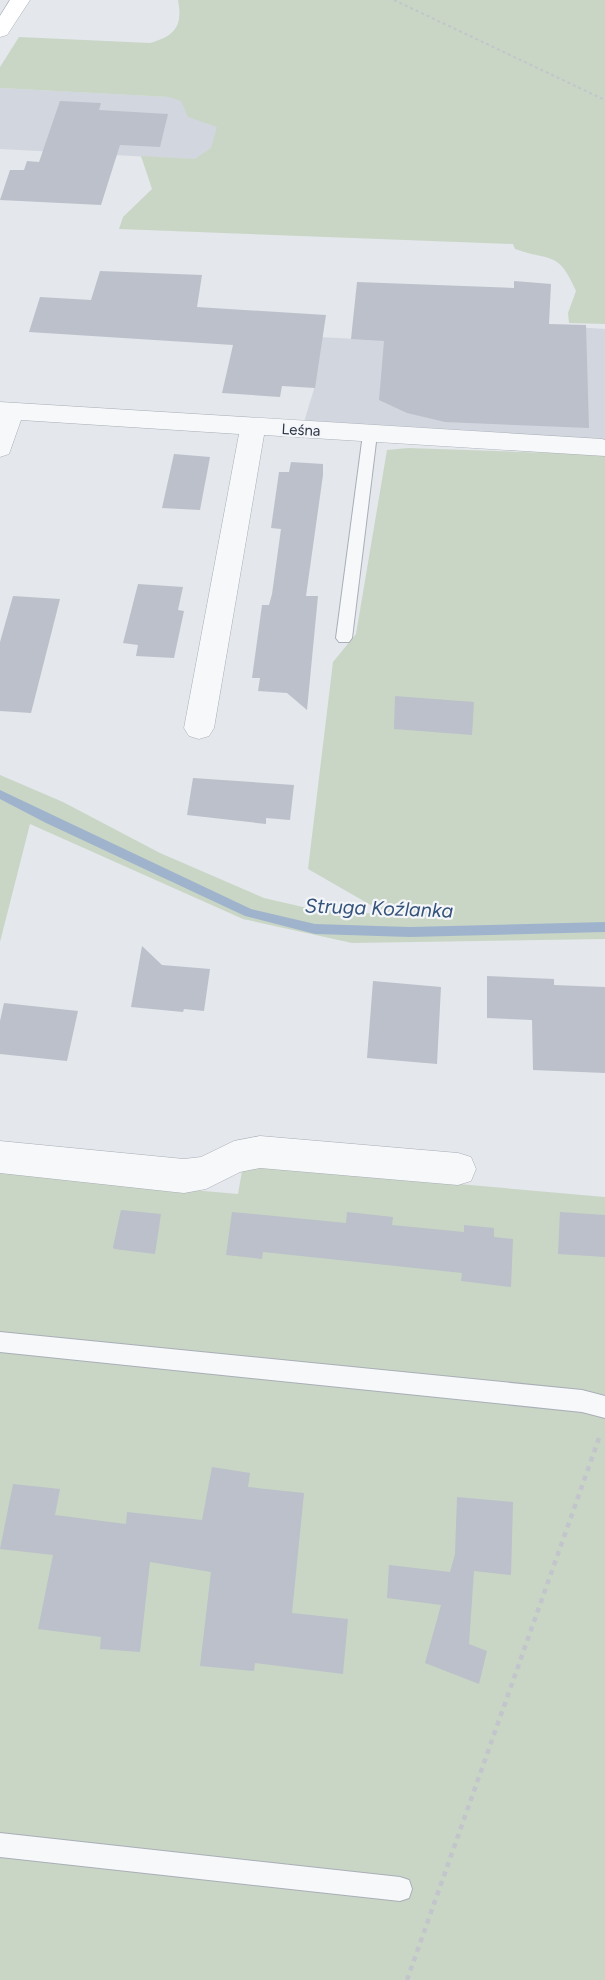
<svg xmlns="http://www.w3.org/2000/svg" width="605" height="1980" viewBox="0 0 605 1980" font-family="Figtree,sans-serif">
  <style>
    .built { fill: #d2d6de }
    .green { fill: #c9d6c5 }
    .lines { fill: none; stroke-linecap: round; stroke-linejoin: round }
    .stream { fill: #9fb4cc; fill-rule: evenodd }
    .building { fill: #bbc0ca }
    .lane-casing { stroke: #a9aeb7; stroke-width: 2 }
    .street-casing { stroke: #a9aeb7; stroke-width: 1 }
    .secondary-casing { stroke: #a9aeb7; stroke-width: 1 }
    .path-far1 { stroke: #c2c5cb; stroke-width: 2; stroke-dasharray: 3 3; stroke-linecap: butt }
    .path { stroke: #c2c5cb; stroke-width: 4.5; stroke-dasharray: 5 5; stroke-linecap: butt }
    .lane { fill: #f7f8fa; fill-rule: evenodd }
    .street { fill: #f7f8fa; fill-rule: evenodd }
    .secondary { fill: #fff; fill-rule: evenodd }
    .labels { text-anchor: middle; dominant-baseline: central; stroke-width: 4.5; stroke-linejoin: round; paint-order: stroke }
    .far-street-label { font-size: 15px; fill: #2b3445; stroke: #f4f6f9 }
    .water-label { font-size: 20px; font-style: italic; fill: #34527a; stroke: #f4f6f9 }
  </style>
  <rect width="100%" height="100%" fill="#e4e7ec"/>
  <g class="built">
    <path d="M0,88L605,120V181L0,149Z"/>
    <path d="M360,314L605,329V441L304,422L314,389L319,337L357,339Z"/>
  </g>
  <g class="green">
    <path d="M178,0H605V324L569,323L568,313L576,291C558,250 552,262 515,249L513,244L119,229L123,217L152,189L141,156L195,159L211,148L217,127L188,117L181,101L169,97L0,88V67L19,37L150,43C175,36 183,26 178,0Z"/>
    <path d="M408,448L605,455V939L352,943L243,919L30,824L0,942V775L63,802L160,853L264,898L303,907L388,915L308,869L333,662L356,634L387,450Z"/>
    <path d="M243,1165L605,1197V1980H0V1173L238,1194Z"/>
  </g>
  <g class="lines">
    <path class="stream" d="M0,790L251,909L315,924L410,927L605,922V932L410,937L315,934L245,916L46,823L0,799Z"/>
  </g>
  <g class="building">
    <path d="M60,101L101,103L99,110L168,114L160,147L120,145L101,205L0,200L10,170H24L27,161L39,162Z"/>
    <path d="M100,271L202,275L197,307L326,315L315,388L282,386L280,397L222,393L233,345L29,332L40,297L91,300Z"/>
    <path d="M514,281L551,284L549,324L586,325L589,428L445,422L407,413L379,400L384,341L351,339L357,282L514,288Z"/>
    <path d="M174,454L210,457L200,510L162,508Z"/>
    <path d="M291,462L323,464V475L306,596H318L307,710L287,693L258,691L260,678H252L262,605H269L272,594L281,529L271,528L279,472H289Z"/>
    <path d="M138,584L183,587L178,610L184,611L174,658L136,656L138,645L123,643Z"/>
    <path d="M13,596L60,599L31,713L0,711V642Z"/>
    <path d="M395,696L474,702L472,735L394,729Z"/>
    <path d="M193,778L294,785L290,820L266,818V824L187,815Z"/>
    <path d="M142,946L162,965L210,969L204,1011L184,1009L183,1012L131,1007Z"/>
    <path d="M487,976L554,979V985L605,987V1073L533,1070L532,1020L487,1018Z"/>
    <path d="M373,981L441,987L437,1064L367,1058Z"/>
    <path d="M4,1003L78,1011L67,1061L0,1054V1021Z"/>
    <path d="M121,1210L161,1214L155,1254L114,1249L113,1247Z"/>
    <path d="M232,1212L346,1223L347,1212L393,1217L392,1225L464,1232V1225L494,1228V1237L513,1239L511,1287L461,1281L462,1273L263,1252L262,1259L226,1255Z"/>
    <path d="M560,1212L605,1215V1257L558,1254Z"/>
    <path d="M212,1467L250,1473L248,1487L304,1493L292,1613L348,1619L343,1674L255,1663L254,1671L200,1666L211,1572L150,1562L140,1652L100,1649L101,1637L38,1629L53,1555L0,1549L13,1484L60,1489L55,1515L126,1524L127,1512L202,1520Z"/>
    <path d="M457,1497L513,1502L511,1575L474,1571L469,1644L487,1651L479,1684L425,1663L441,1605L387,1598L389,1565L450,1572L455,1554Z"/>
  </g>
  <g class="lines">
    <g class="lane-casing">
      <g id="lane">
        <path d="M370,429L377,434L352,638L349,642H339L336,638L363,434Z"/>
        <path d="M0,1332L582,1390L605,1396V1418L582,1412L0,1352Z"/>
        <path d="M0,1833L400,1877L409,1880L412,1889L409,1898L400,1901L0,1857Z"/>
      </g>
    </g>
    <g class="street-casing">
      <g id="street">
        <path d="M0,402L602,439L605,440V456L264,435L214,728L209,736L199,739L189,736L184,728L239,434L21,420L9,454L0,457Z"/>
        <path d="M260,1136L458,1153L471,1157L476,1169L471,1181L458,1185L260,1168L240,1172L206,1189L184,1193L0,1173V1141L184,1159L201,1157L234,1141Z"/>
      </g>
    </g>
    <g class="secondary-casing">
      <path id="secondary" d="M10,0H30L7,35L0,37V16Z"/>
    </g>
    <path class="path-far1" d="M394,0L605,100"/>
    <path class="path" d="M407,1980L599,1438"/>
    <use href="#lane" class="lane"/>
    <use href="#street" class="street"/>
    <use href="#secondary" class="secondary"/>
  </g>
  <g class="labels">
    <g class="far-street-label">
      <text transform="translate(301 430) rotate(3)">Leśna</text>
    </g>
    <g class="water-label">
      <text transform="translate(379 908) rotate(2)">Struga Koźlanka</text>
    </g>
  </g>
</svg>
